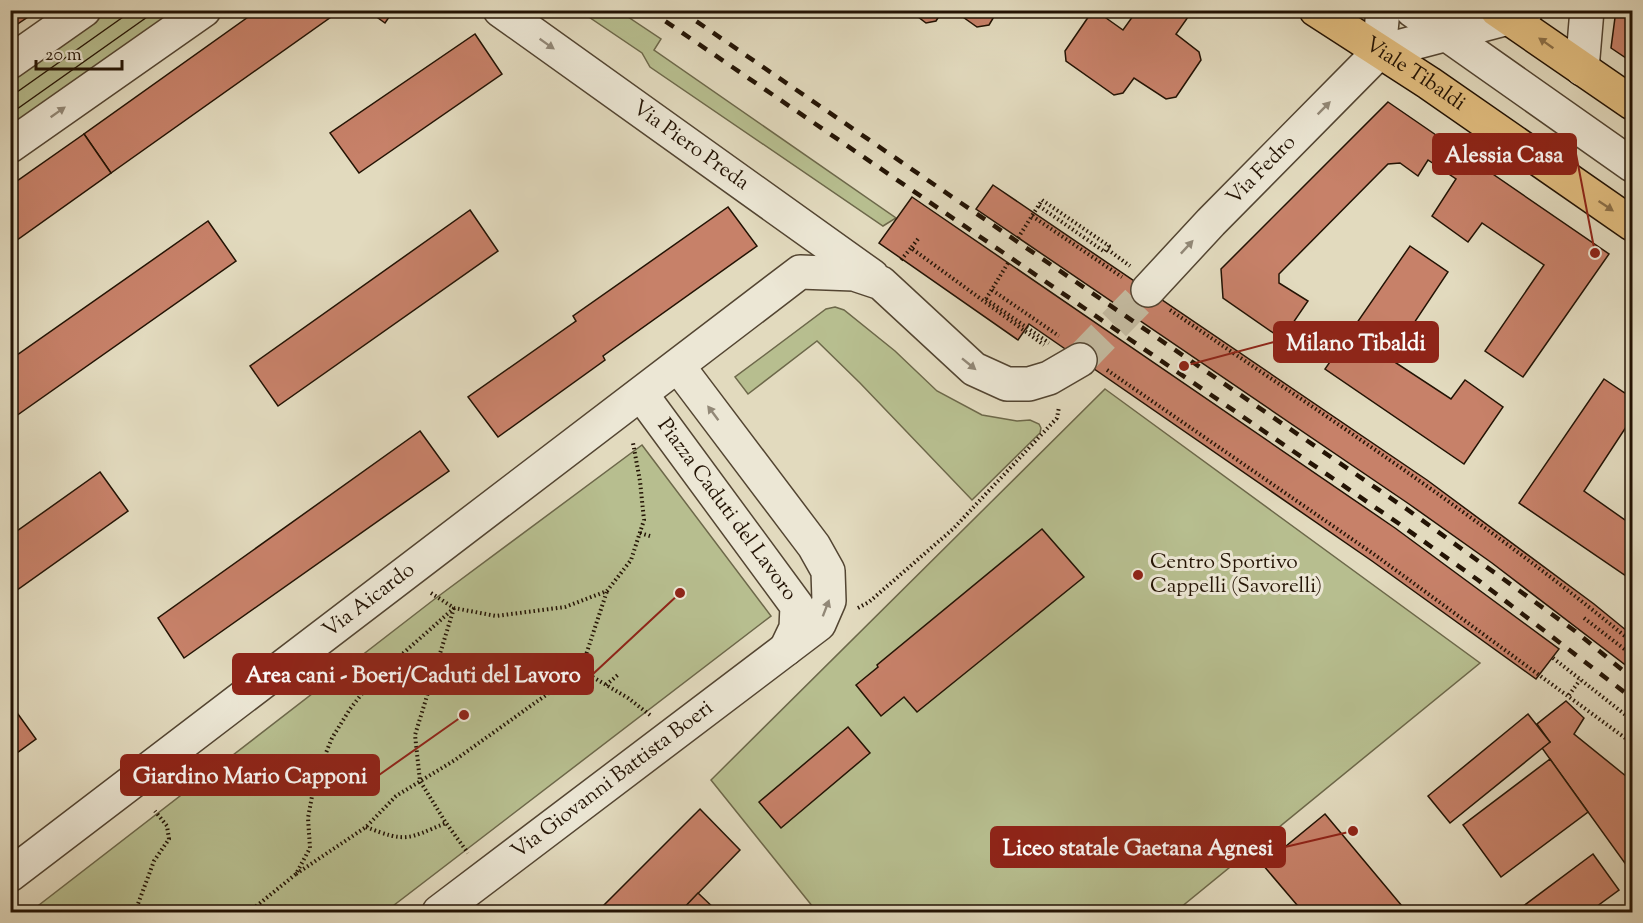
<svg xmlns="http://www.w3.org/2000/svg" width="1643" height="923" viewBox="0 0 1643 923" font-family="'Sorts Mill Goudy',serif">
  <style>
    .green { fill: #b7be8f; stroke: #6d684a; stroke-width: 1.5 }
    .building { fill: #c78169; stroke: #231304; stroke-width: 1.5 }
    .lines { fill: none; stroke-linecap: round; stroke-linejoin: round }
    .minor-tunnel { stroke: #c5bca2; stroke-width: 33; stroke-dasharray: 33 16; stroke-linecap: butt }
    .minor-casing { stroke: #534532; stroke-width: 36 }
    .major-casing { stroke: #231304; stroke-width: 36 }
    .path { stroke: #231304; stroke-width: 4; stroke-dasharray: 1.5 3; stroke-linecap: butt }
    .minor { stroke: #ece7d5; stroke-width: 33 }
    .major { stroke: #e1bd7f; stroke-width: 33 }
    .tram { stroke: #231304; stroke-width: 1.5 }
    .rail { stroke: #231304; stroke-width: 4.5; stroke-dasharray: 10 10; stroke-linecap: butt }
    .oneway { fill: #8c7048 }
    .oneway2 { fill: #928877 }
    .poi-dot { fill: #8f2418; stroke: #ece7d5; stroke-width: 2 }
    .labels { text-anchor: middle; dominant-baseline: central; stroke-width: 6; stroke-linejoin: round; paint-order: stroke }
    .street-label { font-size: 21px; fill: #231304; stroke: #ece7d5 }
    .poi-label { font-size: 21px; fill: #231304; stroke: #ece7d5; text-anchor: start }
    .leader { fill: none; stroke: #8f2418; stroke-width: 2 }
    .callout-dot { fill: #8f2418; stroke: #ece7d5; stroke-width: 2 }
    .callout { fill: #8f2418; stroke: #8f2418; stroke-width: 2 }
    .callout-label { font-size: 22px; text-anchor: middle; font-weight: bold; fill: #fff }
  </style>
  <rect width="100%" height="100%" fill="#e2dabe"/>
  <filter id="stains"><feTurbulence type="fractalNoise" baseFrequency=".00333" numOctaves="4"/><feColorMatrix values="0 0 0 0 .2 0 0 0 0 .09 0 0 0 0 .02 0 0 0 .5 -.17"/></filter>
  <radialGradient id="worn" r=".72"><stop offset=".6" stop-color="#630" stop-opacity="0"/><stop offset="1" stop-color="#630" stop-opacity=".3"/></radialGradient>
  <g class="green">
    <path d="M105,11H184L11,133L10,77Z"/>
    <path d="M580,11H619L661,39L654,50L896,218L883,226L650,67L642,53Z"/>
    <path d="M835,307L844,310L895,351L937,391L982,415L1017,421L1030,420L1039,424L1041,428L1040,433L972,500L860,383L817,341L748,394L735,377L826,309Z"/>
    <path d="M1105,389L1480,663L1175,912H817L711,780Z"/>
    <path d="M642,445L771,616L385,912H30L436,598Z"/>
  </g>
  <g class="building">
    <path d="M10,10H28L31,15L10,29Z"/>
    <path d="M258,10H327L331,17L111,173L84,134Z"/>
    <path d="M367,10H394L385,23Z"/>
    <path d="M909,10H943L936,21L926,23Z"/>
    <path d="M953,10H998L989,25L977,27Z"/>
    <path d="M1128,10H1193L1176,34L1199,52L1201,60L1176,97L1166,99L1134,78L1123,93L1114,95L1066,61L1065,51L1089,16L1099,13L1123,30L1133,16Z"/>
    <path d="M1616,10H1632V62L1611,48Z"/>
    <path d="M475,34L502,74L359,173L330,133Z"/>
    <path d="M1388,102L1609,254L1523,377L1485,351L1544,265L1482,223L1468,242L1432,216L1456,179L1428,160L1418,176L1400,163L1388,164L1279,274V283L1308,301L1282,339L1223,298L1221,269Z"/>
    <path d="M84,134L111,173L10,245V186Z"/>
    <path d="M993,185L1427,480L1594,604L1632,635V670L1492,563L1409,504L976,209Z"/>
    <path d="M912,197L1395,528L1559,649L1536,679L1372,561L1029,324L1018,340L879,243Z"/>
    <path d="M728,207L757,246L603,356L605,360L498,437L468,397L576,321L573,316Z"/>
    <path d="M470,210L498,251L278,406L250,366Z"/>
    <path d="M208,221L236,261L16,416L10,409V360Z"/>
    <path d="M1410,246L1448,272L1390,359L1451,399L1465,380L1503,407L1464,464L1325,369Z"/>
    <path d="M1604,379L1632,398V418L1584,491L1632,525V580L1519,503Z"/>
    <path d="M420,431L449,471L184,658L158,618Z"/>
    <path d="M100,472L128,511L10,595V536Z"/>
    <path d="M1042,529L1084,577L917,712L904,697L881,716L856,685L878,667L877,665Z"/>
    <path d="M1566,701L1584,718L1574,734L1632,781V873L1542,748L1550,742L1537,724Z"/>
    <path d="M10,703L36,739L10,758Z"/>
    <path d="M1528,714L1550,742L1450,823L1428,796Z"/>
    <path d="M848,727L870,753L781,828L759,802Z"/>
    <path d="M1550,759L1588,812L1501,877L1463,825Z"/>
    <path d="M700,809L740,850L680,912H597Z"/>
    <path d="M1325,814L1407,912H1303L1263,865Z"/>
    <path d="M1593,854L1619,890L1589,912H1520L1518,910Z"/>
    <path d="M698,893L718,912H680Z"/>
  </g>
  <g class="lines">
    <path class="minor-tunnel" d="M1080,360L1148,290"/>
    <g class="minor-casing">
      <g id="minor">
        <path id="s1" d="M500,10L872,276"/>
        <path d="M1412,10L1632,165"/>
        <path d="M1379,52L1508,18L1526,10"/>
        <path d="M1379,52L1383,10"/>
        <path d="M10,62L84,10"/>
        <path d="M1582,69L1587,10"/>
        <path d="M10,146L204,10"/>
        <path id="s2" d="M1148,290L1211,222L1379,52"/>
        <path id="s3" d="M641,394L797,606L796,628L786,649"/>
        <path id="s4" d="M10,875L800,272L854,274L881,283L974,369L1007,384H1029L1049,378L1080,360"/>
        <path id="s5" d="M439,912L819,624L829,601L828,571L814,546L678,366"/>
      </g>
    </g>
    <g class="major-casing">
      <g id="major">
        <path id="s6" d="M1316,10L1429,83L1632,224"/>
        <path d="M1497,10L1632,103"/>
      </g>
    </g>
    <g class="path">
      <path d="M1039,206L1102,250L1105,252L1107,249"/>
      <path d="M1032,216L1122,277"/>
      <path d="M1018,238L1042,200L1109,246L1107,249L1130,266"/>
      <path d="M918,239L911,248L1044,345"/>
      <path d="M901,260L911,248"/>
      <path d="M992,290L1059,336"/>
      <path d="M986,299L1049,343"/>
      <path d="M986,299L1008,263"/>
      <path d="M1170,310C1327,417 1486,521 1632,642"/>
      <path d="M1107,370L1375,555L1632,743"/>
      <path d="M640,533L650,536"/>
      <path d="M431,593L454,608L496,616L565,607L607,591L631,560L644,520L640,481L633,443"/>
      <path d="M454,608L415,735L420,781L446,823L468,853"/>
      <path d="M858,608L869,602L953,529L1057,418L1059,407"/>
      <path d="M1584,618L1632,655"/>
      <path d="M1553,658L1632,720"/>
      <path d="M581,670L628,698L650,715"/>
      <path d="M606,685L619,674"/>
      <path d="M1569,695L1580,680"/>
      <path d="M366,827C407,843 407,839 446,823"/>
      <path d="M296,874L366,827L396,796L455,760L581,670L607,591"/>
      <path d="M135,912L154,861L169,839L167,826L155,811"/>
      <path d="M249,912L296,874L310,848L308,818L315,780L332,738L350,709L371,682L454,608"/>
    </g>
    <use href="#minor" class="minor"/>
    <use href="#major" class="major"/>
    <g class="tram">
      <path d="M10,97L133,10"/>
      <path d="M10,114L157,10"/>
    </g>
    <g class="rail">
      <path d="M649,10L1398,523L1478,580L1632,698"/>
      <path d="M680,10L1408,510L1575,631L1632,678"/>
    </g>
  </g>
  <defs><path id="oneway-solid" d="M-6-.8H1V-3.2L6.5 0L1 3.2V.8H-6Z" transform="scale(1.5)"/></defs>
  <g class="oneway">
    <use href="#oneway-solid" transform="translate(1546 43) rotate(-145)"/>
    <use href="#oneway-solid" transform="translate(1606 206) rotate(34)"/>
  </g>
  <g class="oneway2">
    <use href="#oneway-solid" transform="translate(547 44) rotate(35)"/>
    <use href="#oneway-solid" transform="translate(1324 108) rotate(-45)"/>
    <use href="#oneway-solid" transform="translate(58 112) rotate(-35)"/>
    <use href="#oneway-solid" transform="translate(1187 247) rotate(-47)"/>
    <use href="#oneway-solid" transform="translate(969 364) rotate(39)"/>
    <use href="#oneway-solid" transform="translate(713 413) rotate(-127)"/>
    <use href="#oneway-solid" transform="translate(826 608) rotate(-69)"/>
  </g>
  <circle class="poi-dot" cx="1138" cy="575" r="6"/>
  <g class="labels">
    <g class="street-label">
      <text stroke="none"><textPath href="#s6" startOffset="118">Viale Tibaldi</textPath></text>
      <text stroke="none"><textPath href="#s1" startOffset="234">Via Piero Preda</textPath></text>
      <text stroke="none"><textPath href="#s2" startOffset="165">Via Fedro</textPath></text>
      <text stroke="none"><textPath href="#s3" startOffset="144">Piazza Caduti del Lavoro</textPath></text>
      <text stroke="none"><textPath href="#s4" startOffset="452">Via Aicardo</textPath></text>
      <text stroke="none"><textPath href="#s5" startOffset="218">Via Giovanni Battista Boeri</textPath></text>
    </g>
    <g class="poi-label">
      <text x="1150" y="563">Centro Sportivo<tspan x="1150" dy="24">Cappelli (Savorelli)</tspan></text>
    </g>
  </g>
  <path class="leader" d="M1595 253L1576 154M1184 366L1274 342M680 593L593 674M464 715L379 775M1353 831L1285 847"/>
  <g class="callout-dot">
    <circle cx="1595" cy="253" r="6"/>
    <circle cx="1184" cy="366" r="6"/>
    <circle cx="680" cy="593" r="6"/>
    <circle cx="464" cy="715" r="6"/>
    <circle cx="1353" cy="831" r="6"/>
  </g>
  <g class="callout">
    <rect x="1433" y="134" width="143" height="40" rx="6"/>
    <rect x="1274" y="322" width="164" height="40" rx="6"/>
    <rect x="233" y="654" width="360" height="40" rx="6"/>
    <rect x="121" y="755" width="258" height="40" rx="6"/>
    <rect x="991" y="827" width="294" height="40" rx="6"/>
  </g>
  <g class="callout-label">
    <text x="1504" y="162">Alessia Casa</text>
    <text x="1356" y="350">Milano Tibaldi</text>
    <text x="413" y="682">Area cani - Boeri/Caduti del Lavoro</text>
    <text x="250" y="783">Giardino Mario Capponi</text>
    <text x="1138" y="855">Liceo statale Gaetana Agnesi</text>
  </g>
  <rect width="1643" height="923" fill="none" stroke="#e2dabe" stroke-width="36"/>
  <rect x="12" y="12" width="1619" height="899" fill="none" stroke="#231304" stroke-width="3"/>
  <rect x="18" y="18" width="1607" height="887" fill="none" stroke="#231304" stroke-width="1.5"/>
  <path d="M36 60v9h86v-9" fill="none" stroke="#231304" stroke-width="3"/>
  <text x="45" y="60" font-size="18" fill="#231304" stroke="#ece7d5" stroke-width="4.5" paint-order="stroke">20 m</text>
  <rect width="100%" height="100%" filter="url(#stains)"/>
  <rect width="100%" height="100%" fill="url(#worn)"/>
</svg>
